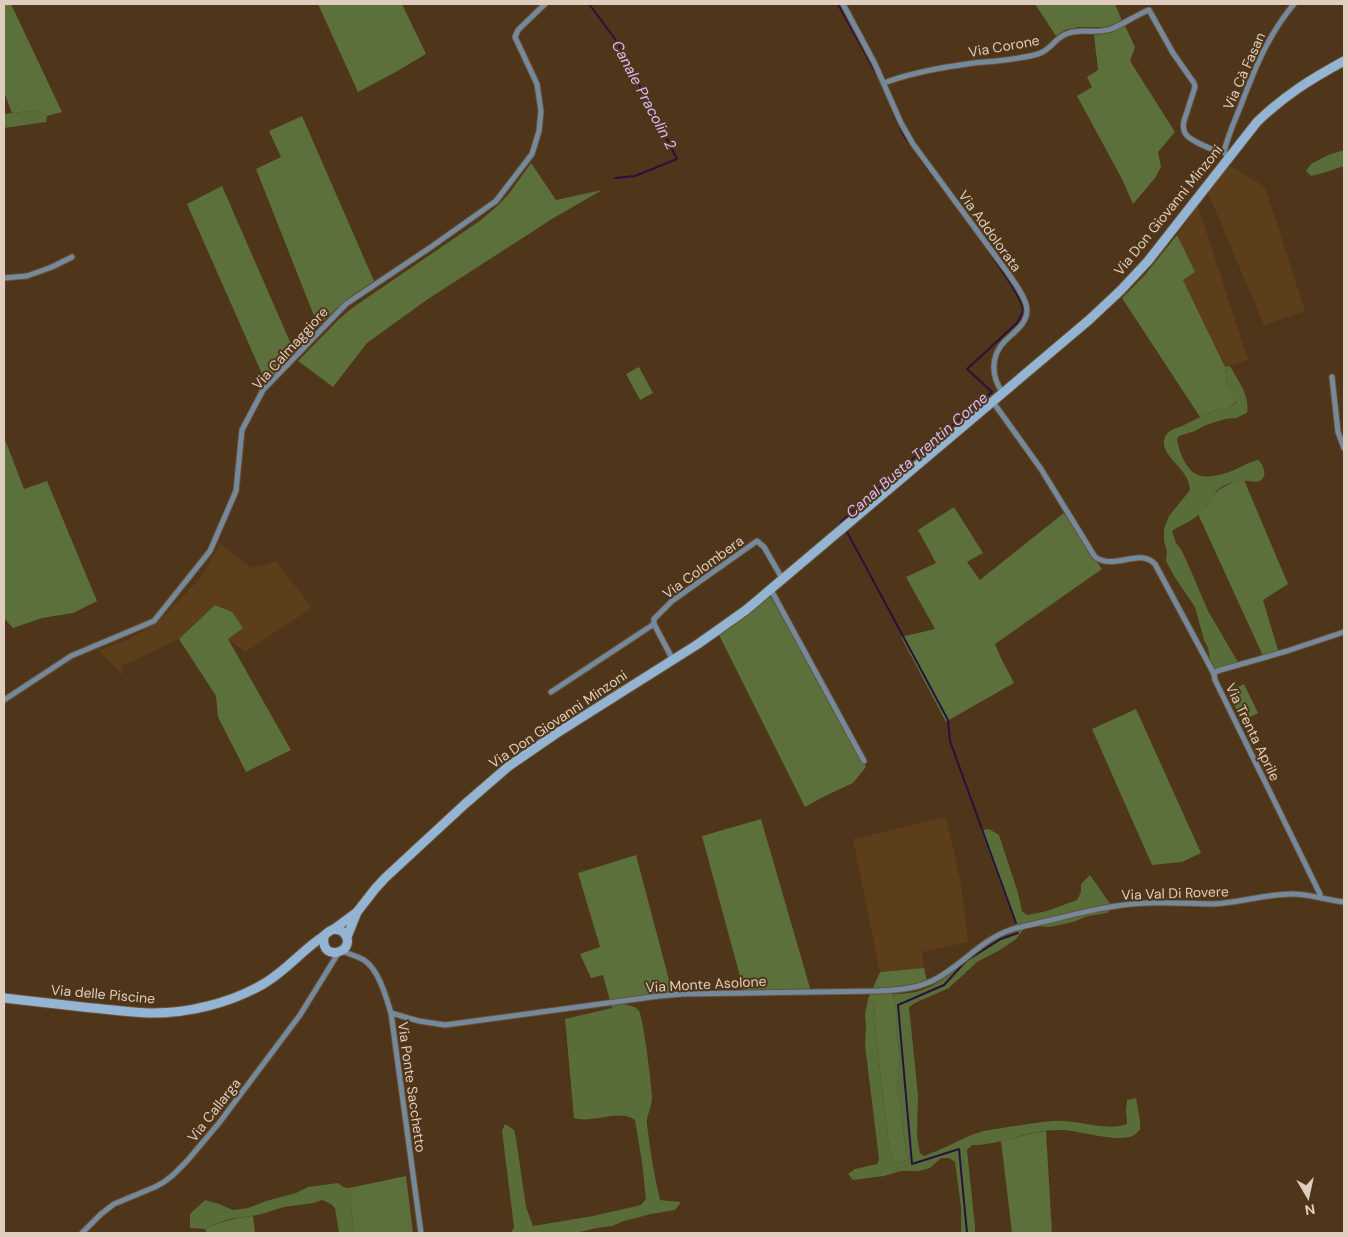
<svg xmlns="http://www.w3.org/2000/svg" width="1348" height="1237" viewBox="0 0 1348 1237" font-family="'DM Sans',sans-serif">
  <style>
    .built { fill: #5d3e1b }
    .green { fill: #5b703a }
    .forest { fill: #586d37 }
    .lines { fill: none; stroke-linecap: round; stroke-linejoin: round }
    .stream { stroke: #29113d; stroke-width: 2 }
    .street-casing { stroke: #695137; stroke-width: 7 }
    .secondary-casing { stroke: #695137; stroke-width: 11 }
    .street { stroke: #75899c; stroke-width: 5 }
    .secondary { stroke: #94b4d3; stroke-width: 9 }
    .labels { text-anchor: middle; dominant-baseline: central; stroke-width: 4; stroke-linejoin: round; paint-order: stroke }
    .street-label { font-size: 14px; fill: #dfcebf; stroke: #4f3519 }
    .water-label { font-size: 15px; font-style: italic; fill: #d9bbf8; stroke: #4f3519 }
  </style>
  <rect width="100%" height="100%" fill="#4f3519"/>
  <g class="built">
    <path d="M1229,165L1265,187L1305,311L1264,325L1208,193Z"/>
    <path d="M1198,206L1248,360L1225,367L1183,280L1177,235Z"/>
    <path d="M220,544L252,568L276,561L312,608L245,652L227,638L243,628L216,605L179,639L122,666V675L99,651L129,639L144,630L162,618L200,578Z"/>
    <path d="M946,817L960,879L968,942L922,952L924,968L880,972L853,839Z"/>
  </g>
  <g class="green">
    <path d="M4,4H11L62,112L47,116L37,110L12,113L4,92Z"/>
    <path d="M318,4H402L426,54L394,73L358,92Z"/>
    <path d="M1035,4H1115L1122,21L1107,27H1079L1065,30L1056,36Z"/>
    <path d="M1125,26L1135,47L1130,61L1175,132L1158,152L1161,167L1155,178L1133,204L1122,179L1077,96L1092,87L1087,77L1098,70L1094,35L1109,33Z"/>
    <path d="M302,116L374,281L346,300L318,326L256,169L281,157L269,131Z"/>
    <path d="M531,163L556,200L602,190L552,219L428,299L367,343L333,387L298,361L339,319L352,308L481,220L496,207L508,195Z"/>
    <path d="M222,186L294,351L266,383L187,204Z"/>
    <path d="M1177,235L1195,272L1183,280L1225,367L1227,385L1233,391L1236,402L1228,408L1216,410L1200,417L1122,298L1144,276Z"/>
    <path d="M639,367L653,393L640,400L626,374Z"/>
    <path d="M4,437L24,489L47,481L97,601L73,613L42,618L13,628L4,618Z"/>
    <path d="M1244,480L1288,584L1263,600L1278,650L1263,656L1198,514L1208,506L1213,496L1220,489L1233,482Z"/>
    <path d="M954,507L983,553L967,562L980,580L1065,512L1090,552L1102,569L995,644L1001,658L1014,683L947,721L946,722L901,637L935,629L906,577L936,563L918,530Z"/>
    <path d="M770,596L791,628L866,767L853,783L823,797L805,807L719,635Z"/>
    <path d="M215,605L232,612L243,628L228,639L291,750L246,772L218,717L216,696L179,639Z"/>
    <path d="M1244,684L1258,713L1242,721L1228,692Z"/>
    <path d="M1136,709L1201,853L1182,862L1152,865L1092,729Z"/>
    <path d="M761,819L812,995H745L702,836Z"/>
    <path d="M636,855L673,995L621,1004L612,1008L603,975L591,978L580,954L600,947L578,873Z"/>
    <path d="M924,968L927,981L915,985L890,988L895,1001L896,1006V1028L900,1057L897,1089L900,1099L906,1154V1160L897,1163L892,1159L889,1147L876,1035L874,1002L868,999L880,972Z"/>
    <path d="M1046,1131L1052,1233H1012L1001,1141L1034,1133Z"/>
    <path d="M406,1176L413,1233H354L350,1200L351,1192L349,1188Z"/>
    <path d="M253,1216L255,1233H207L205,1229C221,1221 235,1218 253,1216Z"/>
  </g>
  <g class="forest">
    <path d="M37,110L47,116L46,122L4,128V114Z"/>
    <path d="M1344,150V166L1323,173L1311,176L1306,171L1311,164L1328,155Z"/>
    <path d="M1230,366C1238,381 1250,395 1247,413L1236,418L1225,419L1206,425L1195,431L1179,436L1177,439C1179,452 1187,474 1202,476C1210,478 1222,474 1229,472C1241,468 1245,463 1258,460C1263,464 1268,475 1261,480C1255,484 1248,480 1242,481C1235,481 1226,484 1220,488C1213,493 1212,502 1207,507C1202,512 1195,518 1188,522C1183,525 1177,527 1172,531L1176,543L1182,551L1191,571L1208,611L1239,664L1217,668L1212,671L1208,648L1204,640L1195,607L1174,576L1166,561L1167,553L1164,540V529L1169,516L1190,490C1189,484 1188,479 1185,475C1179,464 1157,450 1166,435C1170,429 1175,429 1182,426C1193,421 1203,415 1214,411C1223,408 1227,409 1236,403L1233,391L1227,385L1225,367Z"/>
    <path d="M989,829L999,835L1018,893L1022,911L1027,915L1047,911L1077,900L1081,892V884L1090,875L1113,908L1107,913L1088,916L1073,922L1050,927L1034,926L1023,930L1016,939L1000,950L977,962L949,988L917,1002L909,1007L918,1095L917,1137L920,1153L924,1156C941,1150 957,1141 974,1134C985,1130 996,1129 1008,1127C1023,1125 1039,1122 1054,1121C1078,1119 1104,1132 1127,1124L1126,1110L1127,1100L1136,1098L1140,1121V1130C1138,1131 1136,1134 1134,1135C1120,1144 1078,1130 1061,1130C1030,1129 1002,1145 972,1145L967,1150L975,1226V1233H961V1207L955,1162L949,1158H941L930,1168L919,1171H901L884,1176L853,1180L848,1174L855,1169L877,1164L879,1159L865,1045L866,1026L865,1015L868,999L874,1002L876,1035L889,1147L892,1159L897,1163L906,1160V1154L900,1099L897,1089L900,1057L896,1028V1006L893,994C900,994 908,993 916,992C935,987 950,974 965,962C982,950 999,938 1018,931L981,830Z"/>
    <path d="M621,1004C628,1005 634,1005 639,1011C643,1017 652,1087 652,1098C652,1107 646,1116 647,1124C650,1150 654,1175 660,1200L681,1202L675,1210L651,1214L624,1221L612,1226L597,1228L575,1233H511L514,1227L502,1131L505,1124L514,1130L516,1138L526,1207L533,1226L593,1216L641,1205L646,1199L642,1162L635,1120C620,1108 593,1124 574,1118L565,1019L612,1008Z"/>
    <path d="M338,1183L343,1187L349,1188L351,1192L350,1200L354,1233H339L335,1208L331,1204L322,1200L313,1203L284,1207L258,1215L230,1219L218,1223L205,1229L190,1228V1214L205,1200L219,1204L233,1210L248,1208L266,1201L296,1193L308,1187Z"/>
  </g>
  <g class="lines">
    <g class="stream">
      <path d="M589,4L618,43L677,159L635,176L615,178"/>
      <path d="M838,4L877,75"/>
      <path d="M893,112L904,136L934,177"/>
      <path d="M842,524L841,522L911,460L992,392L967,369L1016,324C1019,320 1022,316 1023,310C1024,299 993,259 986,247"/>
      <path d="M846,530L948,720L950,741L1016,923"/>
      <path d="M967,1233L959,1149L912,1164L898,1005L944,985L966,961L1001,939L1018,933"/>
    </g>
    <g class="street-casing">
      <g id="street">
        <path d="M843,4L875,64L901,123L913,144L1008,273C1014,282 1027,299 1027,310C1027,324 1014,332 1005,341C990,356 991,377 1003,393"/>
        <path d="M884,83C913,72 943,67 974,63C995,61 1017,60 1038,54C1051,50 1054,39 1066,34C1080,28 1097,34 1111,29C1124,24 1136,15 1149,10L1173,53L1194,83L1195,87L1184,121C1183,125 1183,129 1185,133C1188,140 1216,152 1224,152L1228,157"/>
        <path d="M1224,152C1228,135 1235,120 1241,105C1255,68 1268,35 1294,4"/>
        <path d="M4,278L27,276L52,267L72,257"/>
        <path d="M1332,377L1338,432L1344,448"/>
        <path d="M993,402L1041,469L1095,557C1116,571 1139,547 1155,564L1214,674"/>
        <path d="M771,590L864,761"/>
        <path d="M673,660L654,624V619L672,601L757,541L764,547L783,580"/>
        <path d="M551,692L654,624"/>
        <path d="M4,700L71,656L154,621L210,551L236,491L242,430L263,390L346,304L431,247L496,201L532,154L539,131L541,111L537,84L515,37L518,30L545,4"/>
        <path d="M1319,897L1320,894L1215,680L1214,674L1217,671L1287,651L1344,632"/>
        <path d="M342,951C349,954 357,956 364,960C379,970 386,997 391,1013L421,1233"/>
        <path d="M391,1013L419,1021L445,1025L659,996L682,994L878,991C898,990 916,989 934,980C961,966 981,940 1010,930C1022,926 1035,924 1047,921C1080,913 1113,904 1148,903C1169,902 1191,904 1213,904C1239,903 1266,894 1292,894C1310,894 1326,900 1344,902"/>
        <path d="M82,1233L101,1214L114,1204L155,1187L164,1182L173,1175L187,1161L219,1123L300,1015L339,952"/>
      </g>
    </g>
    <g class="secondary-casing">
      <g id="secondary">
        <path d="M324,937C320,965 362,950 342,931L334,929"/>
        <path d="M347,937L357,912"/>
        <path d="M4,998C30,1001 57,1004 83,1007C105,1009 126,1012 148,1013C187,1014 231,1003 265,983C286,970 299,954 318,940C324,937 327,931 334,929L357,912L375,889L385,878L465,804L509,766L557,733L698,644L746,610L1089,320L1121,290L1148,261L1257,122C1285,95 1311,79 1344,61"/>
      </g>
    </g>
    <use href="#street" class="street"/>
    <use href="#secondary" class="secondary"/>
  </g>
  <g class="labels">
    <g class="street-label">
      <text transform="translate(1004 46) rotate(-10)">Via Corone</text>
      <text transform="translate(1244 71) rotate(-66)">Via Cà Fasan</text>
      <text transform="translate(1168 210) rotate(-51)">Via Don Giovanni Minzoni</text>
      <text transform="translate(990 231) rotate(54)">Via Addolorata</text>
      <text transform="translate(290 348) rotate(-48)">Via Calmaggiore</text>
      <text transform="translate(703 567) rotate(-36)">Via Colombera</text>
      <text transform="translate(558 719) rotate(-34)">Via Don Giovanni Minzoni</text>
      <text transform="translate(1253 732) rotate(64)">Via Trenta Aprile</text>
      <text transform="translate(1175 893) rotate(-2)">Via Val Di Rovere</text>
      <text transform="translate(706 984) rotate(-3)">Via Monte Asolone</text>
      <text transform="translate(103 994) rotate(5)">Via delle Piscine</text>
      <text transform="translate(412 1087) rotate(82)">Via Ponte Sacchetto</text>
      <text transform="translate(214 1110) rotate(-52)">Via Callarga</text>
    </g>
    <g class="water-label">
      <text transform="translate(644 95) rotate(62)">Canale Pracolin 2</text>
      <text transform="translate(917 455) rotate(-41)">Canal Busta Trentin Corne</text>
    </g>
  </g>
  <rect width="1348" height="1237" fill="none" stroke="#dfcebf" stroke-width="10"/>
  <g transform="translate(1308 1197) rotate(171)" stroke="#4f3519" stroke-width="4" paint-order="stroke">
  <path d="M0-4L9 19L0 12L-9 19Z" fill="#dfcebf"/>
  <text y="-8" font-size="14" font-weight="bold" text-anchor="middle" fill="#dfcebf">N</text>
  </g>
</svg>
